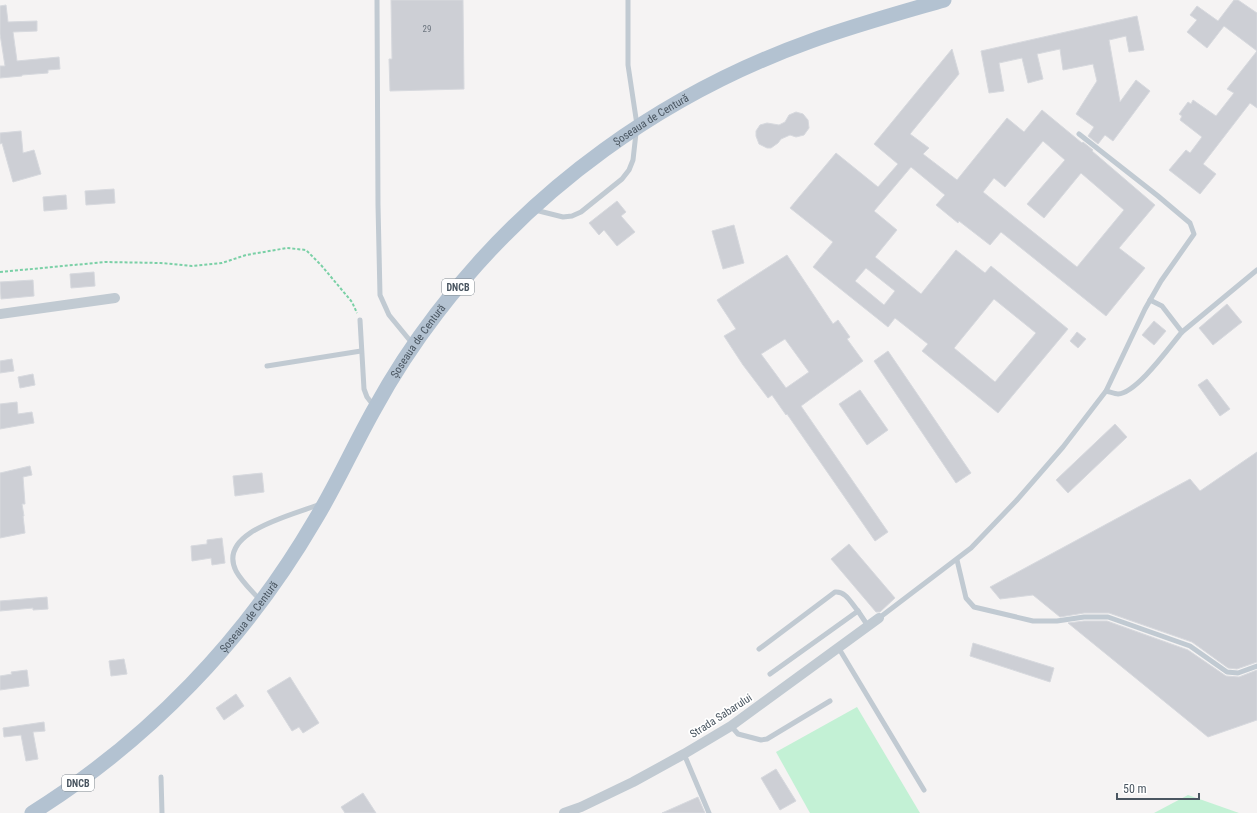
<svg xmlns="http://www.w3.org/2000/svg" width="1257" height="813" viewBox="0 0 1257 813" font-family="'Roboto Condensed',sans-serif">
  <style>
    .green { fill: #c3f1d5 }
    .building { fill: #cdcfd5; stroke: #d7d9de; fill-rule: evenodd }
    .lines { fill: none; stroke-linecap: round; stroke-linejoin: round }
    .path { stroke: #7ad0a6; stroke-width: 2; stroke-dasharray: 3 2; stroke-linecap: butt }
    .service { stroke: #c1cad2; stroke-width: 5 }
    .minor { stroke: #c1cad2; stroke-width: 10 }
    .primary { stroke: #b3c2d1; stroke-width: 15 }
    .labels { text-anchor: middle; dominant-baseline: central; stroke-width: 3.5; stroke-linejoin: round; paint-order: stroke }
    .number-label { font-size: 9px; fill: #6b747e }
    .shield { fill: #fff; stroke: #808990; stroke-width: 1 }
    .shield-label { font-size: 10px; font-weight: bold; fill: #4a5661 }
    .street-label { font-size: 11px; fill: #4a5661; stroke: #fff }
  </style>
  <rect width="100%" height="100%" fill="#f5f3f3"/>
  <g class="green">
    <path d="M857,707L920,813H810L776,752Z"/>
    <path d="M1188,795L1239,813H1154Z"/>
  </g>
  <g class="building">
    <path d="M391,0H463L464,89L390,91L389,59H392Z"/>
    <path d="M1234,0H1238L1257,13V51L1224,26L1207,48L1187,32L1197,20L1190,15L1197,6L1218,21Z"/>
    <path d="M6,5L8,22L37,21V31L13,32L17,61L59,57L60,69L48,70V73L22,75V76L0,78V66H5L0,34V6Z"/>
    <path d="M1137,16L1144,50L1129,52L1126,36L1109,40L1120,102L1136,80L1150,91L1113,141L1105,135L1098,144L1088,136L1094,127L1076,114L1097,81L1093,64L1063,70L1060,49L1037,54L1043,79L1028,83L1022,58L999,63L1004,91L989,93L981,51Z"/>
    <path d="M952,49L959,74L910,134L929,148L923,154L957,180L1007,118L1024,132L1042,110L1082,143L1083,142L1093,150L1092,151L1155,205L1119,248L1145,268L1106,316L1001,232L990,245L959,221L958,223L936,205L945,195L911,167L874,211L897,230L875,257L921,294L956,250L985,273L991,266L1068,329L998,413L922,351L928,344L895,318L888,327L813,267L833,242L790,208L836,153L878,187L898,164L874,144ZM1043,141L1065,160L1027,204L1044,218L1081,173L1124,210L1077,267L983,192L994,178L1005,187ZM866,268L895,291L884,305L855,281ZM994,299L1036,333L995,382L954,348Z"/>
    <path d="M1257,51V108L1250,103L1203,164L1216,174L1200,194L1169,170L1186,150L1190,153L1202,137L1180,120L1182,116L1179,114L1188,102L1191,104L1193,100L1216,116L1234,93L1227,89Z"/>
    <path d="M796,112L803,114L808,120L809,128L804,135L796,137L790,135L781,139L778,143L771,148H767L759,144L756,136V131L760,125L767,123L779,125L785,122L789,115Z"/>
    <path d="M21,131L23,153L34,150L41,174L13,182L2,143L0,144V133Z"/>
    <path d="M114,189L115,203L86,205L85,191Z"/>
    <path d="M66,195L67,209L44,211L43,197Z"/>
    <path d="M617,201L626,212L621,216L635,232L617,246L604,230L599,235L589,223Z"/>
    <path d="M734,225L744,263L723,269L712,231Z"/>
    <path d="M787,255L833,324L838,320L850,337L847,339L863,361L801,406L888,532L875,541L787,414L786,415L772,395L768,398L743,365L724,336L736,329L717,300ZM785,339L809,372L786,388L761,354Z"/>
    <path d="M94,272L95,286L71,288L70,274Z"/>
    <path d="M33,280L34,296L1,299L0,282Z"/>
    <path d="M1227,304L1242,322L1213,345L1199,328Z"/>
    <path d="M1154,321L1166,331L1154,345L1142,335Z"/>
    <path d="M1077,332L1086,339L1078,348L1070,341Z"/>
    <path d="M888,351L971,473L956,483L874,361Z"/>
    <path d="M12,359L14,371L0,373V361Z"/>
    <path d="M33,374L35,385L20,388L18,377Z"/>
    <path d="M1207,379L1230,409L1220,416L1198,385Z"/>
    <path d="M860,390L888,430L867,445L839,404Z"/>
    <path d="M17,402L18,414L32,412L34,423L0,429V404Z"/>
    <path d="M1115,424L1127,437L1068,493L1056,480Z"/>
    <path d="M1257,452V662L1237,669L1228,668L1192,642L1109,613H1084L1060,617L1033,595L1000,599L990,587L1190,479L1200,491Z"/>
    <path d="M30,466L32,475L23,477L25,504H22L24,516H23L25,533L0,538V473Z"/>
    <path d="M262,473L264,492L235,496L233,476Z"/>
    <path d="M222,538L225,563L212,565L211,558L192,561L191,546L207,544V540Z"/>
    <path d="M849,544L895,598L880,612H876L831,559Z"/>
    <path d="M47,597L48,609L33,610V608L0,611V601Z"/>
    <path d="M1084,621H1107L1188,650L1226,676L1239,677L1257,670V720L1208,737L1068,623Z"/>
    <path d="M973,643L1054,668L1050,682L970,656Z"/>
    <path d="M124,659L127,674L111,676L109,661Z"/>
    <path d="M27,670L29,686L0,690V676L12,674L11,672Z"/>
    <path d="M290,677L319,723L303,733L299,727L292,731L267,691Z"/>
    <path d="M236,694L244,706L224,720L216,708Z"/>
    <path d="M44,722L45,731L33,732L38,759L26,761L21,735L4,737L3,728Z"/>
    <path d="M776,769L796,801L780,810L761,778Z"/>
    <path d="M363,793L376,813H345L341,807Z"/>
    <path d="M698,797L705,813H662Z"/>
  </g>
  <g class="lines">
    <path class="path" d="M0,272L105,262L161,263L192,266L222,263L246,255L287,248L306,250L321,265L352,302L357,313"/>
    <g class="service">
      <path d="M377,0L378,205L380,295L389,315L412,343"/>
      <path d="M628,0V65L637,125"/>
      <path d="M535,210L563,217L572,216L581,212L622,179L629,170L633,160L636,133"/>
      <path d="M360,320L364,389L367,397L374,406"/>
      <path d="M1182,332L1257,270"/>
      <path d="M267,366L361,351"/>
      <path d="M1106,391C1110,392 1115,394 1118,394C1137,393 1170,346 1182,332L1162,306L1150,300"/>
      <path d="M957,560L966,598L974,607L1033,621H1057L1084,617H1108L1190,646L1227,672L1238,673L1257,666"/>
      <path d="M260,600C252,591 242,582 236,571C216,531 295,515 320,504"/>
      <path d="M879,618L971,548L1016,501L1063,447L1106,391L1145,309L1161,281L1194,234L1190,223L1158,196L1079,134"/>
      <path d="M838,647L924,790"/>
      <path d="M759,649L835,592C846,591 851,603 858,611"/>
      <path d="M770,674L858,611L868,626"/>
      <path d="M731,726L738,734L761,740L767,739L830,701"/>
      <path d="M684,754L709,813"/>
      <path d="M161,777L162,813"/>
    </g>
    <g class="minor">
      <path d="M0,314L115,298"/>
      <path d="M564,813L581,807L633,782L684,754L731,726L879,618"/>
    </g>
    <path class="primary" id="s1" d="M32,813C149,740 245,640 315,520C337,484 354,445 375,408C393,375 414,343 437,313C532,188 663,94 811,41C855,25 899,13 944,0"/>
  </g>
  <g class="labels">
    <g class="number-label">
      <text x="427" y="29">29</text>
    </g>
    <g class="shield">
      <rect x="442" y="279" width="32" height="16" rx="3"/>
      <rect x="62" y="775" width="32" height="16" rx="3"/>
    </g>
    <g class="shield-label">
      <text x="458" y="287">DNCB</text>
      <text x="78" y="783">DNCB</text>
    </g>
    <g class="street-label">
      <text stroke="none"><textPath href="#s1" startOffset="942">Șoseaua de Centură</textPath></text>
      <text stroke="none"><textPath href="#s1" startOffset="618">Șoseaua de Centură</textPath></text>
      <text stroke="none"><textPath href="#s1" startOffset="294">Șoseaua de Centură</textPath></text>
      <text transform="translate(721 716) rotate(-33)">Strada Sabarului</text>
    </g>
  </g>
  <path d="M1117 793v6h82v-6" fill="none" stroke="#4a5661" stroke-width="2"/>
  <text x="1123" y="793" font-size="12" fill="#4a5661" stroke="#ffffff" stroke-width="3" paint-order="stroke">50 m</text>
</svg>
